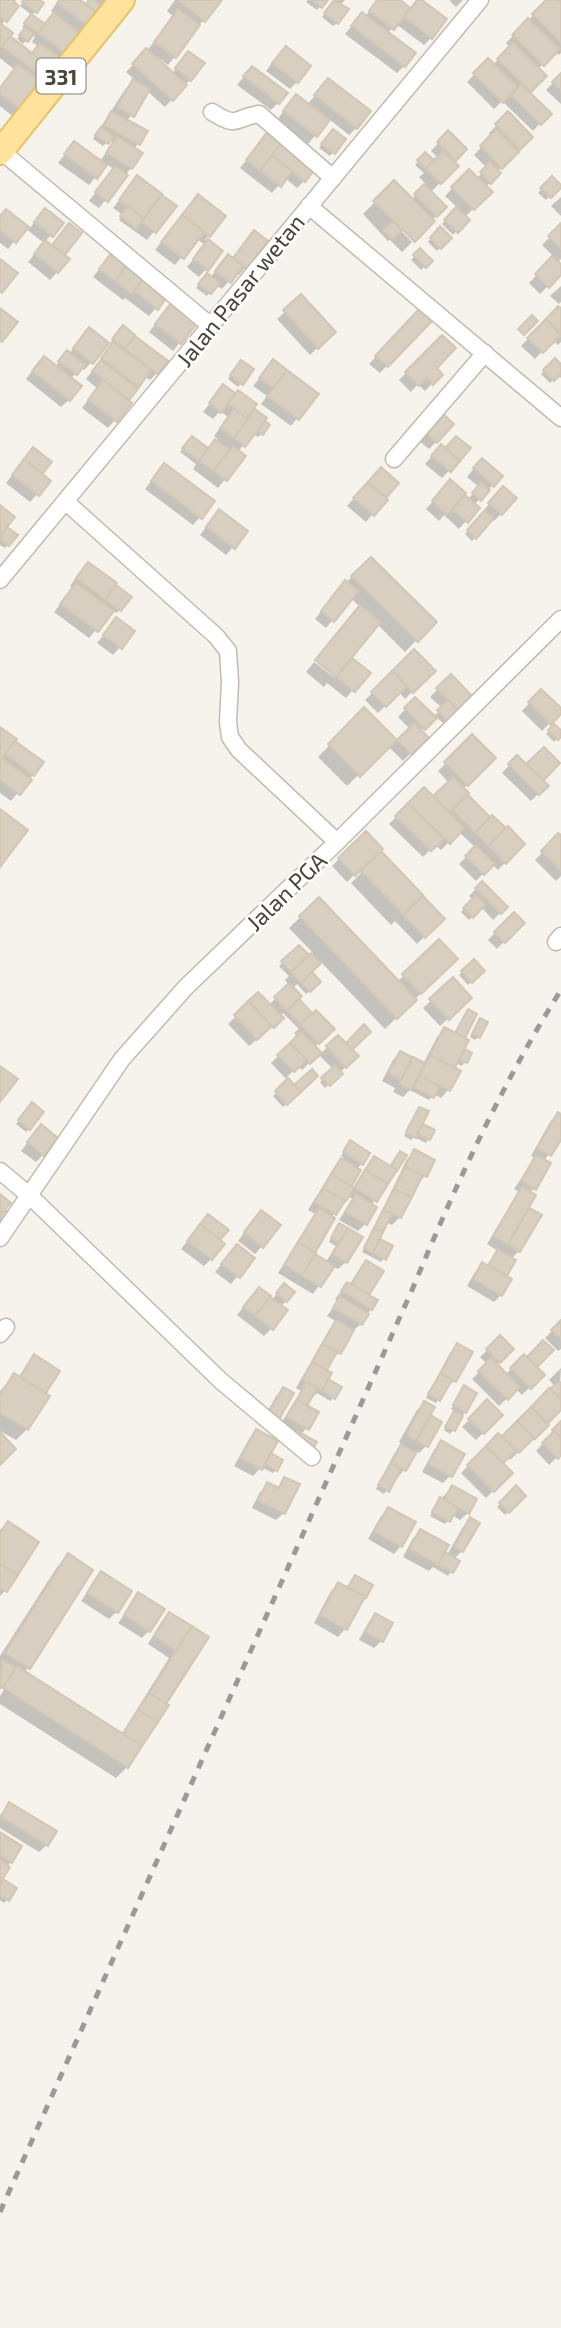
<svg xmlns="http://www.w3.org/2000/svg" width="561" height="2328" viewBox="0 0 561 2328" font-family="'Exo 2',sans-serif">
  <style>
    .shadow { fill: #0003 }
    .building { fill: #d8cfc1; stroke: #d3c7b4; stroke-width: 2 }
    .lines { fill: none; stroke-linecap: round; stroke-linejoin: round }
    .minor-casing { stroke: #c2bbae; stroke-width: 19 }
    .primary-casing { stroke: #e6c16a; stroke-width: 28 }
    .minor { stroke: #fff; stroke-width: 16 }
    .primary { stroke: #ffe39c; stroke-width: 24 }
    .rail { stroke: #9a9a9a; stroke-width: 5; stroke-dasharray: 9 9; stroke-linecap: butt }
    .labels { text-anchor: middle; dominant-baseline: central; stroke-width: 5; stroke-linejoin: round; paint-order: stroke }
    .shield { fill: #fff; stroke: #817c74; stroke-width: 2 }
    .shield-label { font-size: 21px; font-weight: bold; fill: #4b4439 }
    .street-label { font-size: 23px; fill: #4b4439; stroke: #fff }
  </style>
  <rect width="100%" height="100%" fill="#f6f3ec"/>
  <g class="shadow">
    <path d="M0,0H16L1,26L8,37L32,55L39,47L32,42L35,37L32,34L23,44L17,39L26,29L22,27L28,19L44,26L55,14L51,11L59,0H78L86,6L89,2L87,0H108L15,118L0,106V89L15,70L0,58Z"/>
    <path d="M25,0H37L35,12L32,15L20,6Z"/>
    <path d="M175,0H219L168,65L156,56L154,58L172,74L181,61L190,80L165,107L147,91L127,121L146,132L134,149L131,168L99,208L89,201L114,169L106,164L89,185L58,163L74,143L100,161L114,142L109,139L103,146L93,139L126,88L135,80L126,72L147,51L173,16L167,11Z"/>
    <path d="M308,0H326L317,10L306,2Z"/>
    <path d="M336,0H345L340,5L337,23L333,26L322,17Z"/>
    <path d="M378,0H397L409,10L419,0L431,38L424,45L396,24L387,34L404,66L397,73L345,34L355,22L365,17Z"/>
    <path d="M449,0H463L456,7Z"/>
    <path d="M548,0H561V53L559,55L555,52L538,69L545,76L528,93L549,114L533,131L502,101L494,109L467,82L488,60L493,65L510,48L506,43Z"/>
    <path d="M278,55L297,82L290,89L266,71Z"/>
    <path d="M245,75L278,103L271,110L237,85Z"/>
    <path d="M561,75V104L546,90Z"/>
    <path d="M321,88L356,128L349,135L329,119L308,144L277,120L289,104L307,105Z"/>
    <path d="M508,114L531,137L497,172L499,173L486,187L490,192L464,218L467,220L453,235L442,224L458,208L445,196L469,171L477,178L487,168L474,155L492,136L489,133Z"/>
    <path d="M268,133L304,181L297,188L285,178L272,193L240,168Z"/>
    <path d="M448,133L465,149L452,162L456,166L430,193L445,207L432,220L400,230L412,242L402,252L390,240L388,241L363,214L394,183L411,200L426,184L419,177L424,173L415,165L425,154L434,163L438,158L431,151Z"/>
    <path d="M330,134L343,140L330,156L319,148Z"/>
    <path d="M137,178L174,207L147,240L119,220L123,215L113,208Z"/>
    <path d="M552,178L560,186L546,200L538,193Z"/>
    <path d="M198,196L209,235L205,240L221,252L199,277L187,267L205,245L197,239L175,265L155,250Z"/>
    <path d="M561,197V216L551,206Z"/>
    <path d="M6,211L29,229L38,218L61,223L45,242L51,247L62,233L80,234L63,256L57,272L50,280L28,262L44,243L25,228L8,249L0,243V217Z"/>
    <path d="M561,226V259L557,263L561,267V273L540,294L529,283L554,257L542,245Z"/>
    <path d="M440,229L449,238L437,251L428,242Z"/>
    <path d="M247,240L246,267L239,275L236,273L222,289L216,285L207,296L196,288L204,278H210L221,264L232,260Z"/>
    <path d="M420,250L430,261L421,270L411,260Z"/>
    <path d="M108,258L167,295L149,316L125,298L123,300L93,277Z"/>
    <path d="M561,286V302L559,304L550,296Z"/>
    <path d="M558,308L561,311V342L558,345L553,340L535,359L521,346Z"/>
    <path d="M420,310L430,320L380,373L369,364Z"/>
    <path d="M285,312L334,332L310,355L277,319Z"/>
    <path d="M164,313L195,324L173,351L149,332Z"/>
    <path d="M120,331L126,344L157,373L150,380L144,376L127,400L130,403L108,428L82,408L97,388L86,379L112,345L110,343Z"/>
    <path d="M82,337L106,343L91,363L84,370L81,368L70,379L69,400L61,407L26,379L36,366L55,367L64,355L69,354Z"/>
    <path d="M442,337L435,368L441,374L425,391L418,384L411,392L399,380Z"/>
    <path d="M555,361L560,365L561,364V378L558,375L550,383L541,374Z"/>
    <path d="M273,362L316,394L291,426L261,404L267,396L253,386Z"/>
    <path d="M238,365L242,383L238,387L228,379Z"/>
    <path d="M223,387L244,419L257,428L261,434L258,437L253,433L238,452L244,456L218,488L193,469L196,464L180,452L192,438L207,450L218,439L214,436L228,417L220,411L213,419L203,412Z"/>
    <path d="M441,415L436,442L429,449L418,440Z"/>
    <path d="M445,451L458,461L442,478L425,464L434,454Z"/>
    <path d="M26,457L40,474L49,481L30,502L6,483Z"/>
    <path d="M164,465L213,502L193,525L145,489Z"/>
    <path d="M475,467L500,477L474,505L466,521L459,529L444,515L439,521L426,509L450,482L468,499L479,487L467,477Z"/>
    <path d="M373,477L397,484L366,522L347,506Z"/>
    <path d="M496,495L501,514L494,521L491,519L472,541L465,534Z"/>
    <path d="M0,508V533L2,535L7,529L15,536L5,548L0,545Z"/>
    <path d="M212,519L233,547L226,555L200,535Z"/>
    <path d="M371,559L434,622L405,652L377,624L349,658L368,673L346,698L327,683L324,687L306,672L314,662L335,678L337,676L360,607L351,598L326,628L315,619L338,590Z"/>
    <path d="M81,571L114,585L129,597L117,613L112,610L89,638L54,612L73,588L70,586Z"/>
    <path d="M117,619L120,647L113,655L97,643Z"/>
    <path d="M414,652L433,671L405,699L399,692L378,713L365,700Z"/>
    <path d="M451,676L470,696L443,723L436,717L420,732L426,738L403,761L388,746L347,786L318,757L364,710L397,742L410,729L398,717L415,699L433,717L442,708L430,697Z"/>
    <path d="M541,691L561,711L542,731L522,711Z"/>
    <path d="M554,726L561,734L554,742L546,734Z"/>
    <path d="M0,729L14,742L33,775L11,801L0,793Z"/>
    <path d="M472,737L493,758L462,790L490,819L523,844L498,870L492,864L476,881L459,864L476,848L459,832L441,850L435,845L423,857L389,824L424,789L433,799L449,783L438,771Z"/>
    <path d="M517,757L546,786L531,801L502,773Z"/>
    <path d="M366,833L373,857L375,860L381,854L442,919L417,944L395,921L391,925L351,883L361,873L359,870L347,882L332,866Z"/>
    <path d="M561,833V876L556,881L535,860Z"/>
    <path d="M482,883L506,907L493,920L481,907L469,920L461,912L473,900L469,896Z"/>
    <path d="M319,899L397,982L439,942L455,959L385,1029L321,962L310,972L319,982L316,985L306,994L297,984L292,989L296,999L310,1013L304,1019L307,1021L332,1029L314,1047L320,1054L338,1037L356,1056L325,1088L320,1082L333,1069L318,1054L302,1070L298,1066L286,1078L294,1087L316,1076L283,1107L273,1096L288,1081L271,1063L298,1037L294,1033L299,1029L283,1013L274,1025L249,1046L228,1024L258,994L269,1005L289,985L285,980L289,976L279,966L299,947L309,957L313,953L289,928Z"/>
    <path d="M514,914L522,923L497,949L488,940Z"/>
    <path d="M474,961L483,971L468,985L459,975Z"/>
    <path d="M453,980L470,998L440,1026L423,1008Z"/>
    <path d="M468,1011L460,1057L465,1051L470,1053L462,1066L456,1063L453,1069L458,1072L448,1090L441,1098L434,1094L429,1100L410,1090L403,1097L393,1092L395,1088L382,1081L393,1060L400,1053L423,1064L437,1037L444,1029L454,1035Z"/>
    <path d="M480,1020L478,1037L475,1040L470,1037Z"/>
    <path d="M29,1108V1129L26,1132L16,1124Z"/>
    <path d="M419,1109L420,1125L433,1131L426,1143L414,1137L411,1140L404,1136Z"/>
    <path d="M558,1114L561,1116V1136L544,1161L549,1164L530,1193L526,1209L539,1216L519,1251L511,1259L514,1260L504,1277L501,1295L494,1302L467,1286L475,1272L482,1264L486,1266L498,1251L487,1244L519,1192L514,1189L535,1158L531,1156L550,1122Z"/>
    <path d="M34,1134L43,1155L36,1162L21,1151Z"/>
    <path d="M347,1146L362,1164L356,1169L349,1187L352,1189L367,1166L374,1159L394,1171L371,1206L365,1224L358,1231L339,1220L353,1199L347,1196L331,1218L312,1253L326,1262L336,1246L329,1242L336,1229L346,1262L338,1269L333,1266L313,1294L278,1273L315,1214L308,1210L334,1168L344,1158L341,1156Z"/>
    <path d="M415,1151L425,1176L418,1183L400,1217L392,1225L386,1222L378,1240L391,1246L381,1262L362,1252L407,1159Z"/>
    <path d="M205,1219L226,1230L218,1241L211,1259L204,1266L181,1249Z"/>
    <path d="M254,1219L262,1246L255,1254L238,1241Z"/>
    <path d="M237,1246L253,1258L231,1284L215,1272Z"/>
    <path d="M367,1262V1296L371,1309L361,1324L352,1331L339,1353L331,1360L324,1371L334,1397L330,1401L317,1393L313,1397L311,1396L305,1406L317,1413L301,1435L311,1450L280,1425L301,1391L296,1388L329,1330L337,1322L327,1316L338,1301L335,1299L347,1284L350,1285Z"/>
    <path d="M281,1288L286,1301L280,1307L271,1329L264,1336L237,1315L252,1296L272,1300Z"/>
    <path d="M561,1322V1349L558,1351L545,1338Z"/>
    <path d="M500,1338L511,1349L496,1365L505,1375L524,1356L542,1375L522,1395L516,1389L499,1406L472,1379L487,1364L480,1357Z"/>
    <path d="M457,1345L471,1353L454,1381L446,1388L436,1403L426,1398L450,1353Z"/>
    <path d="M34,1357L58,1371L43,1394L27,1429L16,1440L0,1431V1391L14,1375L18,1378Z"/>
    <path d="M561,1368L559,1401L561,1408L525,1446L510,1460L507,1457L501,1463L511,1473L486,1498L461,1473L498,1436L501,1439L556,1387L549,1380Z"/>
    <path d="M464,1387L465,1412L450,1434L444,1430L456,1412L451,1409Z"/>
    <path d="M284,1389L279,1417L272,1424L263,1420L276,1396Z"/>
    <path d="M487,1402L501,1415L476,1440L462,1427Z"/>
    <path d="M425,1403L428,1416L439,1423L426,1446L419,1453L415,1451L404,1470L397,1478L395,1477L384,1494L376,1489L394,1454L403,1445L399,1442L417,1410Z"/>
    <path d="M561,1423V1453L549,1465L536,1451Z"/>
    <path d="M256,1431L276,1470L273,1473L261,1467L253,1476L234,1466L249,1439Z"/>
    <path d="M441,1443L450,1476L443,1483L422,1472L434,1450Z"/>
    <path d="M285,1479L284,1513L276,1520L252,1508L260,1492L268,1485L276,1489Z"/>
    <path d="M452,1487L468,1513L460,1520L452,1515L445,1524L430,1516L437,1503Z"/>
    <path d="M516,1488L524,1496L505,1515L497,1507Z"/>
    <path d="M389,1509L401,1546L394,1554L368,1539L381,1516Z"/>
    <path d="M471,1520L462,1551L454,1559L458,1561L448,1576L433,1567L429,1571L403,1557L413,1538L421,1531L447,1555L463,1527Z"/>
    <path d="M8,1523L5,1591L0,1596V1529L2,1530Z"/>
    <path d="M68,1556L28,1668L24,1672L121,1735L169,1658L148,1644L162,1621L170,1614L207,1638L127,1767L116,1778L0,1704V1696L11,1679H7L0,1690V1656L57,1567Z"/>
    <path d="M101,1573L116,1612L109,1619L81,1601Z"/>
    <path d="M355,1577L363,1599L345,1629L338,1637L314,1623L331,1591L339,1584L347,1589Z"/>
    <path d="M139,1595L149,1631L142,1638L118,1623Z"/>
    <path d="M376,1615L381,1641L374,1648L359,1640L368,1623Z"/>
    <path d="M10,1804L47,1845L39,1852L0,1828V1815Z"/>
    <path d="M0,1834L11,1861L0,1880Z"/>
    <path d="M0,1885L7,1900L4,1903L0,1900Z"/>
  </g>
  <g class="building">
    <path d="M0,0H12L19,6L7,22L0,17Z"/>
    <path d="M23,0H40L44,3L37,13L22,2Z"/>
    <path d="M59,0H80L100,15L90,28L57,3Z"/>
    <path d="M89,0H94L105,9L100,15L86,4Z"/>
    <path d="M177,0H222L205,22Z"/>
    <path d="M311,0H328L322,8Z"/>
    <path d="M334,0L349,9L338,24L324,13Z"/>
    <path d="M377,0H400L410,8L394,30L369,11Z"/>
    <path d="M417,0H422L447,19L432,39L404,17Z"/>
    <path d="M546,0H558L561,3V43L532,14Z"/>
    <path d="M178,9L200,25L176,58L154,42Z"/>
    <path d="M54,12L82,35L67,55L38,33Z"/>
    <path d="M362,12L416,53L405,67L351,26Z"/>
    <path d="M31,14L45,24L38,33L24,23Z"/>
    <path d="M528,18L560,49L544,66L512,35Z"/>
    <path d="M0,23L13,33L2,47L0,45Z"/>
    <path d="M25,28L34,34L28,42L19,35Z"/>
    <path d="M10,36L55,71L47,81L2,47Z"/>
    <path d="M513,42L547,76L531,92L497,59Z"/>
    <path d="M40,43L61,59L53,69L32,53Z"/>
    <path d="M286,46L311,66L298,83L272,63Z"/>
    <path d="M146,48L187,85L173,101L132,64Z"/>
    <path d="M188,51L205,63L191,81L175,68Z"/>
    <path d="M488,58L518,87L503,103L473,73Z"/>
    <path d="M18,64L45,84L24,112L0,94V88Z"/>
    <path d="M252,66L288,93L279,104L243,76Z"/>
    <path d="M561,73V90L552,82Z"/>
    <path d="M328,78L371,111L357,129L314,95Z"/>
    <path d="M133,79L150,89L134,117L117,107Z"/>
    <path d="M521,84L552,114L541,125L511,95Z"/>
    <path d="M296,94L330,120L317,137L283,111Z"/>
    <path d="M111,111L148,131L140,145L104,125Z"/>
    <path d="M508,111L533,137L520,150L495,124Z"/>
    <path d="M101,127L114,137L108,144L95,135Z"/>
    <path d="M333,129L346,139L335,154L321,144Z"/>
    <path d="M496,129L519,152L502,169L480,146Z"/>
    <path d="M448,130L467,149L456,161L437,142Z"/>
    <path d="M268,131L282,142L260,171L246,160Z"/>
    <path d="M117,136L143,153L132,169L106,153Z"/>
    <path d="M74,141L107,165L97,179L64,154Z"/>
    <path d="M281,143L315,169L305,182L272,155Z"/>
    <path d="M443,151L459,166L441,184L425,169Z"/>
    <path d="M425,152L434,160L425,169L417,160Z"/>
    <path d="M272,155L292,171L281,187L260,171Z"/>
    <path d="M490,162L501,173L491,184L480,172Z"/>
    <path d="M115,166L128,175L108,202L95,192Z"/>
    <path d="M469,169L493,192L474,210L451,187Z"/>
    <path d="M137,175L162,194L144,218L119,200Z"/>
    <path d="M552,176L561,185V188L551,198L540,188Z"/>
    <path d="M394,180L435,221L415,242L373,201Z"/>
    <path d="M424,184L447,207L437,217L414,194Z"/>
    <path d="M198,194L226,216L210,237L182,215Z"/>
    <path d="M162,195L177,206L156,233L141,222Z"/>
    <path d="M128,206L144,219L136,229L120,216Z"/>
    <path d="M456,207L470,220L458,233L444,220Z"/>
    <path d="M45,208L64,223L53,237L34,222Z"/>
    <path d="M6,209L29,227L16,243L0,230V216Z"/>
    <path d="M182,215L204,232L184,259L161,242Z"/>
    <path d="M393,221L402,230L393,240L383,230Z"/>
    <path d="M69,223L82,233L65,255L52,245Z"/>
    <path d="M561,223V249L548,236Z"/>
    <path d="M440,226L452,238L441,249L430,238Z"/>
    <path d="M254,230L268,241L247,269L233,258Z"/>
    <path d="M208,239L223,251L208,271L193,259Z"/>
    <path d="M45,240L70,259L58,273L34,254Z"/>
    <path d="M115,248L131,260L115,281L99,269Z"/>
    <path d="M420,248L433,261L426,268L413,255Z"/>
    <path d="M228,254L243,266L231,283L215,271Z"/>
    <path d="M552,256L561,264V275L549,288L535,274Z"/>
    <path d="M0,259L18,273L2,293L0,291Z"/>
    <path d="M129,262L146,275L131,294L115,281Z"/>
    <path d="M207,273L220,283L211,294L198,284Z"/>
    <path d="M146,276L169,294L158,310L134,291Z"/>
    <path d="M301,294L336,332L318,349L283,310Z"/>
    <path d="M171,303L197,324L181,344L155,324Z"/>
    <path d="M558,306L561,308V334L546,319Z"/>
    <path d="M0,308L18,322L2,342L0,341Z"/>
    <path d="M420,308L433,320L388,367L375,356Z"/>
    <path d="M532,315L538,321L524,335L518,329Z"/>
    <path d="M546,319L561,335L543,353L527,338Z"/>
    <path d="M123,325L135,335L125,349L112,339Z"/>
    <path d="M89,327L109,343L93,364L73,348Z"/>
    <path d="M442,335L456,348L437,368L443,375L433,385L427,378L419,386L405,372Z"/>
    <path d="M135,336L168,361L158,374L125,349Z"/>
    <path d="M113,342L151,370L139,387L101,358Z"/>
    <path d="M67,350L85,365L77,375L58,361Z"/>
    <path d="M44,356L82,386L70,401L32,371Z"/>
    <path d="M555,358L561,364V374L554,381L543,370Z"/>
    <path d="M273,359L287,370L273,388L259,378Z"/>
    <path d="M101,360L138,389L129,400L92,371Z"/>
    <path d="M241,360L254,369L243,385L230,375Z"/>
    <path d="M287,370L319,394L299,420L267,396Z"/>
    <path d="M103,380L132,403L117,422L88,400Z"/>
    <path d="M223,384L236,394L221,413L209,403Z"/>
    <path d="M238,390L257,404L246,418L228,404Z"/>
    <path d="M234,409L248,419L234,438L220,428Z"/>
    <path d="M255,409L267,418L245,447L234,438Z"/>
    <path d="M441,412L454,424L437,443L424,431Z"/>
    <path d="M265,421L270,425L263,435L257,431Z"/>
    <path d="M192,436L208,448L199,461L182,448Z"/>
    <path d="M456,436L471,448L460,461L445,448Z"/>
    <path d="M215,439L230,449L213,471L199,461Z"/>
    <path d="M441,444L460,461L451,472L431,456Z"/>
    <path d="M233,446L246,456L227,481L213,471Z"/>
    <path d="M33,447L52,462L42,474L24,459Z"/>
    <path d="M482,458L503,476L494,487L473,468Z"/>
    <path d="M24,459L51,481L39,496L12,475Z"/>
    <path d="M164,463L215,501L202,519L151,481Z"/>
    <path d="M381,467L399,483L386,498L368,482Z"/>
    <path d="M450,479L466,493L447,515L432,501Z"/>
    <path d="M368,482L388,500L374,516L353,498Z"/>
    <path d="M481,482L490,490L481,501L472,493Z"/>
    <path d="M503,486L517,498L502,515L488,503Z"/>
    <path d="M465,495L480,508L468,523L452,509Z"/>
    <path d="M0,505L15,517L0,536Z"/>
    <path d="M219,509L248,531L235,549L206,527Z"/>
    <path d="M485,510L494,518L476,539L467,530Z"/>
    <path d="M7,527L18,535L9,546L0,539Z"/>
    <path d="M371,557L437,622L418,642L351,576Z"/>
    <path d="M88,562L117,583L105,600L76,578Z"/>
    <path d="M345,580L359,591L334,622L321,611Z"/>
    <path d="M76,583L114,611L98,632L60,604Z"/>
    <path d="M116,585L132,597L121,611L105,600Z"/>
    <path d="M360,605L381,622L336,677L315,660Z"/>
    <path d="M116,617L135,631L122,649L103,635Z"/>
    <path d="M414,649L436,671L413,693L392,671Z"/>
    <path d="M352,658L371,673L355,692L336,677Z"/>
    <path d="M392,671L407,686L386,707L371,692Z"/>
    <path d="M451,674L472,696L458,710L436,688Z"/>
    <path d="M541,689L561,708V714L551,725L528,702Z"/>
    <path d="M415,697L437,718L425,730L404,708Z"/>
    <path d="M448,700L458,710L447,721L437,710Z"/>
    <path d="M364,707L397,740L360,777L328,744Z"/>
    <path d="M414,723L429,738L412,755L397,740Z"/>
    <path d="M554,724L561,730V737L558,740L548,730Z"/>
    <path d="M0,727L17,739L0,761Z"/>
    <path d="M472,734L496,758L468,786L444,762Z"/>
    <path d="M15,741L44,762L34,776L5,754Z"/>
    <path d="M544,747L560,763L543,781L526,764Z"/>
    <path d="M517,755L549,786L539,795L508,764Z"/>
    <path d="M2,758L32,780L20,795L0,780V761Z"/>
    <path d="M453,777L469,793L450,813L433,796Z"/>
    <path d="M424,787L465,828L450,844L408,803Z"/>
    <path d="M468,795L490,817L475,833L452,810Z"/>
    <path d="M408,803L444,839L431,851L395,816Z"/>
    <path d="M0,809L28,830L0,867Z"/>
    <path d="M492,815L506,828L488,846L475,833Z"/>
    <path d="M508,826L525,844L506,864L488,846Z"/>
    <path d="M366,831L383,849L355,876L338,858Z"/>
    <path d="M558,833L561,836V871L541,851Z"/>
    <path d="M476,845L495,864L484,875L465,856Z"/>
    <path d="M381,851L423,895L403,915L361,871Z"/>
    <path d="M482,881L508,907L501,914L475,888Z"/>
    <path d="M476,895L486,904L473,918L463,908Z"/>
    <path d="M423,896L445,919L425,938L403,915Z"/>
    <path d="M319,897L417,1000L397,1019L299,916Z"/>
    <path d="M514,912L525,923L505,943L494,932Z"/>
    <path d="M439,939L458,959L421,994L402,974Z"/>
    <path d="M299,945L309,955L291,972L281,961Z"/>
    <path d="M311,953L321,963L301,983L291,972Z"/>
    <path d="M474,959L485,971L472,983L461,971Z"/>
    <path d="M312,972L321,982L310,992L301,983Z"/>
    <path d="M453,977L472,998L449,1020L429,999Z"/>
    <path d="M289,983L302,996L287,1011L274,997Z"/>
    <path d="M258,992L284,1018L274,1028L248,1001Z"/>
    <path d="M299,999L312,1013L300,1025L287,1011Z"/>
    <path d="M248,1001L272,1026L257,1040L234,1015Z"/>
    <path d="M468,1009L477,1014L465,1038L455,1033Z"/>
    <path d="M316,1010L335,1029L319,1044L300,1025Z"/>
    <path d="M480,1018L488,1022L480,1038L472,1034Z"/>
    <path d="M364,1024L371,1032L352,1050L346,1043Z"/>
    <path d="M444,1027L469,1040L455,1068L430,1055Z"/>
    <path d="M301,1031L322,1053L310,1064L290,1043Z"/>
    <path d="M338,1035L359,1056L346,1068L326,1046Z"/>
    <path d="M290,1043L307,1060L294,1072L277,1055Z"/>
    <path d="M465,1049L472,1053L467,1063L460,1060Z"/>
    <path d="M400,1051L412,1057L401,1080L388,1073Z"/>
    <path d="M430,1055L461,1071L450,1091L419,1076Z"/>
    <path d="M413,1057L425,1063L411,1090L399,1084Z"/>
    <path d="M335,1065L343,1074L330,1086L321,1078Z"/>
    <path d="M0,1066L18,1079L0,1102Z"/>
    <path d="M312,1069L318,1076L301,1092L294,1085Z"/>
    <path d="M419,1076L440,1086L434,1098L413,1087Z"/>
    <path d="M288,1078L301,1092L287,1105L275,1091Z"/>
    <path d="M32,1102L44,1112L30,1130L18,1120Z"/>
    <path d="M419,1107L429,1111L416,1138L406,1132Z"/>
    <path d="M558,1112L561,1114V1140L551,1156L537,1148Z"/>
    <path d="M41,1124L58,1138L44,1156L27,1142Z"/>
    <path d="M423,1124L435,1130L430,1140L417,1134Z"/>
    <path d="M350,1140L370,1153L363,1165L343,1152Z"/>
    <path d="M414,1149L435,1160L427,1177L405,1167Z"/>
    <path d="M400,1151L407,1155L397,1171L390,1167Z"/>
    <path d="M536,1155L551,1163L536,1190L521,1181Z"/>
    <path d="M374,1156L397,1170L388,1184L365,1170Z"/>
    <path d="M341,1158L361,1170L351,1187L331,1174Z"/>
    <path d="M405,1167L423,1175L412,1197L394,1189Z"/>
    <path d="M365,1170L388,1184L377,1202L354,1188Z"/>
    <path d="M331,1174L354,1188L346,1201L323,1188Z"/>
    <path d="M522,1186L536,1195L508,1245L493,1236Z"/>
    <path d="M323,1188L345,1201L336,1215L314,1202Z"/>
    <path d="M394,1189L412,1197L401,1218L383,1210Z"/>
    <path d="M0,1194L11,1203L0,1216Z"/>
    <path d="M356,1194L377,1207L367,1225L345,1212Z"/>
    <path d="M319,1208L335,1218L315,1253L298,1242Z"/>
    <path d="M529,1208L542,1215L520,1252L508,1245Z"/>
    <path d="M5,1210L11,1214L0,1229V1216Z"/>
    <path d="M261,1210L281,1225L263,1248L244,1232Z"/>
    <path d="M383,1210L392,1214L383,1232L374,1228Z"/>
    <path d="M208,1214L229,1230L220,1240L200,1224Z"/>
    <path d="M339,1223L348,1228L339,1243L331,1238Z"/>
    <path d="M200,1224L225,1244L212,1260L187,1241Z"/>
    <path d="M348,1228L363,1237L347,1263L332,1254Z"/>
    <path d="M374,1228L383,1232L373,1253L364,1248Z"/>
    <path d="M380,1239L393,1246L386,1260L373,1253Z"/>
    <path d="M298,1242L316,1253L302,1276L284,1265Z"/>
    <path d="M237,1244L255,1258L240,1278L221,1264Z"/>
    <path d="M498,1249L516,1260L507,1276L488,1266Z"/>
    <path d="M315,1254L335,1266L321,1287L302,1276Z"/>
    <path d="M366,1260L384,1271L369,1295L351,1284Z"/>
    <path d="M482,1262L512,1279L502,1296L473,1279Z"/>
    <path d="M347,1282L378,1300L372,1310L341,1291Z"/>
    <path d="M284,1283L295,1292L287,1302L276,1293Z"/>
    <path d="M259,1287L271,1296L255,1316L243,1307Z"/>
    <path d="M340,1296L369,1314L362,1325L333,1308Z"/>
    <path d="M270,1297L288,1310L273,1330L255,1316Z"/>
    <path d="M336,1320L354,1330L341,1354L322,1344Z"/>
    <path d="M561,1320V1339L551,1330Z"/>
    <path d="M500,1335L514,1349L500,1363L486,1349Z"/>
    <path d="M543,1340L554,1350L537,1367L527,1357Z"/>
    <path d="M457,1343L473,1352L456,1382L440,1374Z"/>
    <path d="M322,1344L337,1352L327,1370L312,1362Z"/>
    <path d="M34,1354L60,1371L46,1393L20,1377Z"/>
    <path d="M524,1354L545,1375L531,1389L510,1368Z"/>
    <path d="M491,1358L520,1387L508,1400L478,1371Z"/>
    <path d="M312,1362L332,1373L322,1391L302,1380Z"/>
    <path d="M14,1373L50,1396L28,1430L0,1413V1395Z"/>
    <path d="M440,1374L452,1380L440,1401L428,1394Z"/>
    <path d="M328,1379L342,1387L335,1399L322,1391Z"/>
    <path d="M559,1381L561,1383V1400L550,1389Z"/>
    <path d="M306,1382L317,1388L307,1406L297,1400Z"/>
    <path d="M464,1385L477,1393L466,1413L453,1405Z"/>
    <path d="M283,1387L294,1393L280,1418L269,1412Z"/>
    <path d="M549,1388L561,1400V1410L548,1423L531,1407Z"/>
    <path d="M487,1399L503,1415L484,1434L468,1419Z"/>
    <path d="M297,1400L319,1412L309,1430L286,1417Z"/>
    <path d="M424,1401L435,1407L416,1441L406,1435Z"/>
    <path d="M531,1407L549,1425L535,1439L517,1421Z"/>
    <path d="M454,1411L463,1416L455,1431L445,1427Z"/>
    <path d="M431,1415L442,1422L428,1447L416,1441Z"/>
    <path d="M517,1421L534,1438L519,1453L501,1437Z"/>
    <path d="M561,1421V1438L552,1430Z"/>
    <path d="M256,1429L278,1441L262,1470L240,1458Z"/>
    <path d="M297,1431L317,1442L312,1451L293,1440Z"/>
    <path d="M554,1431L561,1438V1455L558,1459L542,1443Z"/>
    <path d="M0,1432L16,1449L0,1465Z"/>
    <path d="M498,1433L516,1451L503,1463L486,1446Z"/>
    <path d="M441,1440L465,1454L452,1477L428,1464Z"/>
    <path d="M401,1444L416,1453L406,1471L391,1463Z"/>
    <path d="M486,1446L513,1473L494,1492L467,1465Z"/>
    <path d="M271,1453L283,1460L277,1471L265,1464Z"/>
    <path d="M391,1463L401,1469L389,1492L378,1485Z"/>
    <path d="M284,1477L300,1484L285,1514L258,1501L267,1482L279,1488Z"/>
    <path d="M452,1485L477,1499L469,1514L444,1500Z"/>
    <path d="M516,1485L526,1496L509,1513L499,1503Z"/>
    <path d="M440,1497L458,1508L450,1522L432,1512Z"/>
    <path d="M388,1507L416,1522L402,1547L374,1532Z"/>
    <path d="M470,1517L480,1523L463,1552L454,1547Z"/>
    <path d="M8,1521L39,1542L18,1575L0,1564V1533Z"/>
    <path d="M420,1529L449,1545L438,1565L409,1549Z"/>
    <path d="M445,1552L460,1561L453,1573L438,1565Z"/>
    <path d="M68,1553L93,1570L30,1669L5,1653Z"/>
    <path d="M0,1564L18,1575L7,1592L0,1588Z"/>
    <path d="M101,1571L132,1591L118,1613L87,1593Z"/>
    <path d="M355,1575L373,1585L366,1598L348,1587Z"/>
    <path d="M338,1582L365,1597L347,1630L320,1615Z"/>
    <path d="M138,1592L165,1609L150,1632L124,1615Z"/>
    <path d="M169,1612L192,1626L176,1651L154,1636Z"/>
    <path d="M375,1613L393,1623L383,1642L365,1632Z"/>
    <path d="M192,1626L209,1637L166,1704L149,1693Z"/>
    <path d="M2,1659L16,1668L3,1688L0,1686Z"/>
    <path d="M17,1666L142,1746L128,1768L3,1688Z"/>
    <path d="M149,1693L169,1705L158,1722L138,1710Z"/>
    <path d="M138,1710L158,1722L142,1746L123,1734Z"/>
    <path d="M9,1802L57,1831L48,1846L1,1817Z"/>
    <path d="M0,1832L22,1846L12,1863L0,1855Z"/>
    <path d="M0,1860L10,1867L0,1883Z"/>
    <path d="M3,1879L17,1888L9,1901L0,1895V1884Z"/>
  </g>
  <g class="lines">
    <g class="minor-casing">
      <g id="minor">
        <path d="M212,112C239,129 233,118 259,114L333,178"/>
        <path d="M1,151L211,326"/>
        <path d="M309,206L561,418"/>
        <path d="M394,459L485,353"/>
        <path d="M66,502L216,636L228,651L230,682L228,722L230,737L239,750L337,842"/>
        <path d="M0,580L480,0"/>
        <path d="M556,942L561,936"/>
        <path d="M0,1171L30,1196L221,1381L312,1457"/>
        <path d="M0,1238L122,1059L186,987L337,842L561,619"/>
        <path d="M0,1334L6,1327"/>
      </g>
    </g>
    <g class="primary-casing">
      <path id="primary" d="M0,152L122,0"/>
    </g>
    <use href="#minor" class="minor"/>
    <use href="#primary" class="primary"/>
    <path class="rail" d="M0,2212L412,1290C455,1187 501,1085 561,990"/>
  </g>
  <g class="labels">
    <rect class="shield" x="36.5" y="58.5" width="49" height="35" rx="5"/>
    <g class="shield-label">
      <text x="61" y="76">331</text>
    </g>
    <g class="street-label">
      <text transform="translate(240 290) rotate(-51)">Jalan Pasar wetan</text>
      <text transform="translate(286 891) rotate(-44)">Jalan PGA</text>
    </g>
  </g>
</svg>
